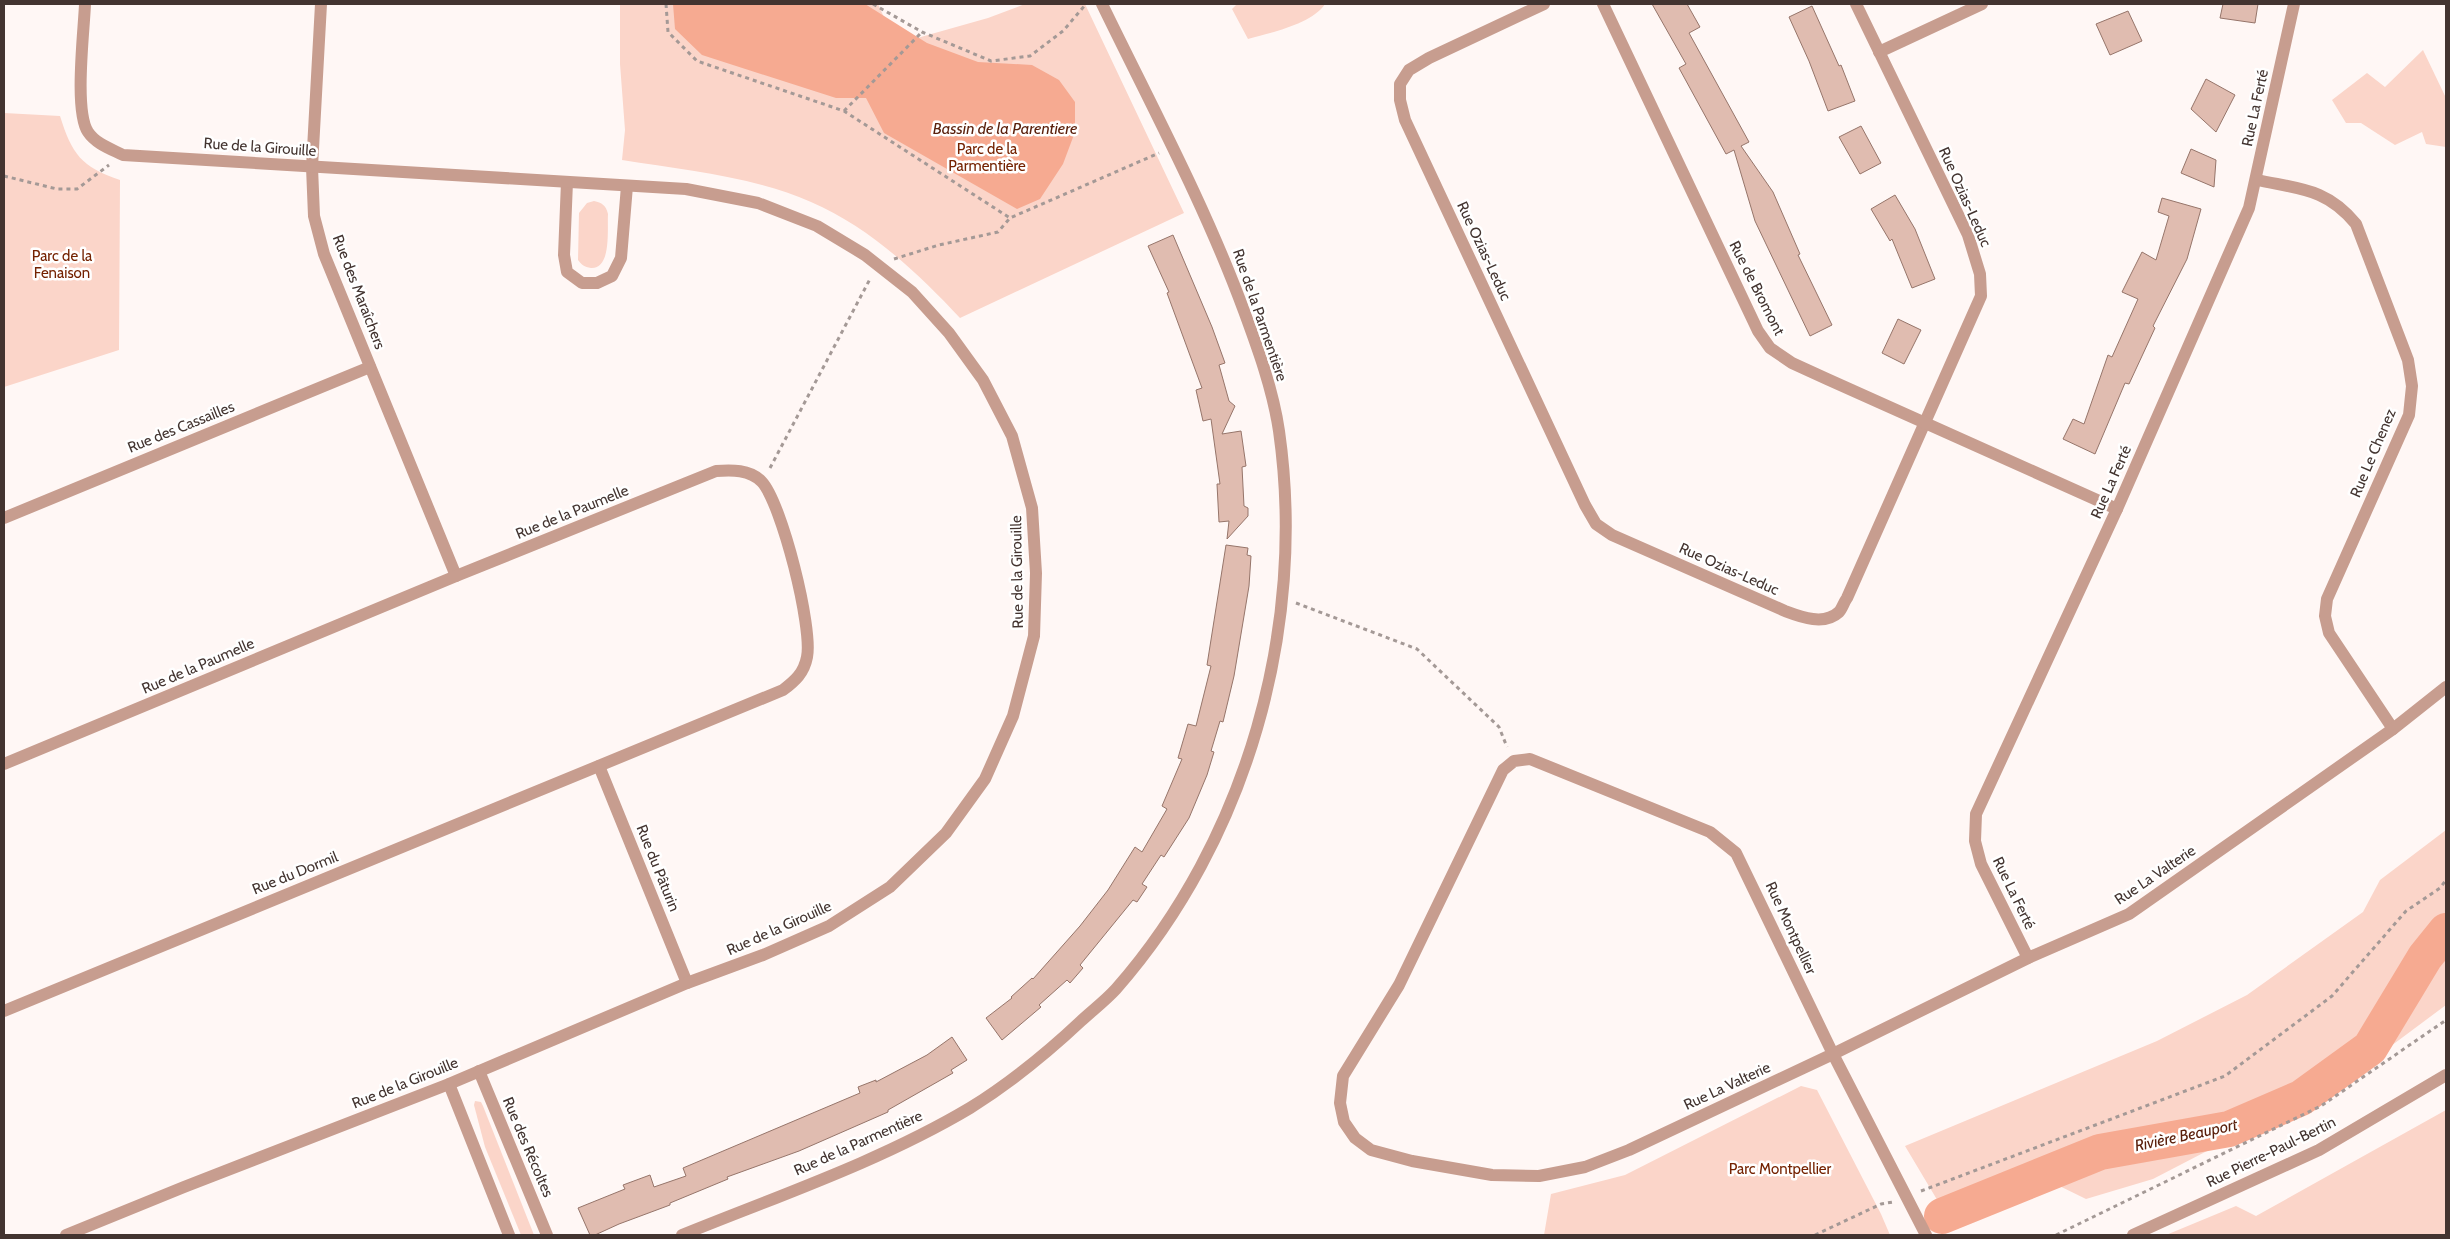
<svg xmlns="http://www.w3.org/2000/svg" width="2450" height="1239" viewBox="0 0 2450 1239" font-family="Cabin,sans-serif">
  <style>
    .green { fill: #fbd5c9 }
    .water { fill: #f6aa91 }
    .lines { fill: none; stroke-linecap: round; stroke-linejoin: round }
    .river { stroke: #f6aa91; stroke-width: 36 }
    .building { fill: #e0bcb0; stroke: #96756a }
    .path { stroke: #a49996; stroke-width: 3; stroke-dasharray: 4 4; stroke-linecap: butt }
    .minor { stroke: #c79d8f; stroke-width: 12 }
    .labels { text-anchor: middle; dominant-baseline: central; stroke-width: 5; stroke-linejoin: round; paint-order: stroke }
    .street-label { font-size: 15px; fill: #433430; stroke: #fff }
    .park-label { font-size: 15px; fill: #742201; stroke: #fff }
    .water-label { font-size: 16px; font-style: italic; fill: #5a200c; stroke: #fff }
  </style>
  <rect width="100%" height="100%" fill="#fff7f5"/>
  <g class="green">
    <path d="M620,4H878L896,44L988,18L1025,4H1085L1184,213L960,318C917,272 869,227 811,202C752,176 684,170 622,160L625,130L620,64Z"/>
    <path d="M1237,4H1325C1312,24 1270,33 1248,39L1232,9Z"/>
    <path d="M2423,50L2446,98V147L2426,144L2422,132L2395,145L2361,123H2346L2332,100L2367,73L2385,87Z"/>
    <path d="M4,113L60,116C72,154 81,167 120,180L119,350L4,387Z"/>
    <path d="M594,201C602,203 606,205 608,214C607,228 612,269 591,268C584,267 582,265 578,260L579,213L587,203Z"/>
    <path d="M2446,830V1005L2348,1078L2153,1179L2086,1199L2039,1176L1942,1208L1905,1146L2157,1041L2247,995L2363,912L2380,880Z"/>
    <path d="M1801,1086L1817,1090L1881,1214L1890,1235H1544L1551,1194L1625,1175Z"/>
    <path d="M475,1101L481,1102L483,1106L534,1235H521L485,1147L474,1105Z"/>
    <path d="M2446,1110V1235H2166L2236,1206L2256,1216Z"/>
  </g>
  <path class="water" d="M673,4H865L927,43L978,62L1032,65L1059,80L1075,102V132L1063,164L1040,199L1017,209L884,133L866,98H836L702,55L675,29Z"/>
  <g class="lines">
    <path class="river" d="M1942,1216L2100,1152L2229,1129L2301,1098L2370,1048L2425,957L2446,931"/>
  </g>
  <g class="building">
    <path d="M1652,4H1687L1700,27L1689,33L1749,142L1741,146L1773,192L1800,254L1798,255L1832,325L1810,336L1755,221L1734,150L1726,154L1679,68L1686,64Z"/>
    <path d="M2223,4H2258L2255,23L2220,18Z"/>
    <path d="M1812,6L1839,66L1841,65L1855,101L1828,111L1809,61L1789,17Z"/>
    <path d="M2128,11L2142,41L2110,55L2096,24Z"/>
    <path d="M2206,79L2235,95L2216,132L2191,109Z"/>
    <path d="M1861,126L1881,163L1860,174L1839,137Z"/>
    <path d="M2191,149L2216,160L2214,187L2181,173Z"/>
    <path d="M1895,195L1915,229L1935,279L1912,288L1892,239L1890,241L1871,209Z"/>
    <path d="M2162,198L2201,209L2187,259L2153,326L2155,328L2129,384L2125,383L2095,454L2063,439L2073,419L2084,424L2108,355L2112,357L2138,299L2122,292L2142,252L2156,260L2169,216L2158,212Z"/>
    <path d="M1173,235L1212,327L1225,363L1219,365L1229,401L1235,406L1222,434L1241,431L1246,466L1242,467L1244,506L1248,508V516L1227,539L1229,521L1219,522L1217,484H1220L1211,419L1203,421L1196,390L1202,388L1167,293L1169,292L1148,246Z"/>
    <path d="M1898,319L1921,330L1904,364L1882,353Z"/>
    <path d="M1226,545L1248,548L1247,555L1251,556L1249,586L1234,676L1223,722L1220,721L1211,751L1214,752L1207,775L1189,818L1164,857L1161,855L1142,884L1147,887L1137,902L1133,900L1080,965L1083,968L1070,983L1067,980L1039,1005L1041,1007L1002,1040L986,1018L1012,998L1011,997L1032,978L1033,979L1080,926L1108,890L1135,847L1142,852L1167,809L1162,806L1182,759L1178,758L1188,724L1196,726L1211,666L1207,665Z"/>
    <path d="M952,1037L967,1060L951,1070L953,1073L888,1110V1112L799,1151L727,1177L728,1179L670,1203V1205L619,1224L595,1235H590L578,1208L625,1189L623,1185L650,1175L654,1187L686,1176L683,1168L860,1093L858,1087L876,1080V1082L927,1055Z"/>
  </g>
  <g class="lines">
    <g class="path">
      <path d="M666,4L668,32L697,61L844,111L1010,218"/>
      <path d="M873,4L922,32L991,61L1030,56L1063,31L1086,4"/>
      <path d="M844,111L922,32"/>
      <path d="M4,176L57,189H77L109,165"/>
      <path d="M894,259L939,245L998,232L1010,218L1159,153"/>
      <path d="M770,468L870,279"/>
      <path d="M1296,603L1417,649L1499,727L1507,747"/>
      <path d="M1921,1191L2225,1076L2332,996L2406,911L2440,888L2446,880"/>
      <path d="M1815,1235L1881,1204L1893,1202"/>
      <path d="M2056,1235L2321,1106L2446,1020"/>
    </g>
    <g class="minor">
      <path d="M321,4L312,167L314,216L324,254L456,576"/>
      <path d="M1544,4L1429,58L1409,70L1400,84V100L1405,120L1585,505L1596,524L1612,535L1785,611C1801,617 1824,626 1839,612C1842,609 1844,602 1847,598L1981,296L1980,274L1968,235L1856,4"/>
      <path d="M1603,4L1758,331L1770,348L1792,363L1827,379L2117,509"/>
      <path d="M1879,52L1982,4"/>
      <path d="M2257,180C2299,189 2327,188 2356,224L2408,360L2412,386L2409,415L2327,599L2325,616L2329,633L2393,729"/>
      <path d="M567,182L564,255L567,272L582,283H597L612,276L621,258L627,186"/>
      <path d="M4,518L370,367"/>
      <path d="M4,764L456,576L716,471C731,470 750,469 762,482C782,504 813,628 807,657C804,673 795,681 783,690L4,1011"/>
      <path d="M599,766L687,983"/>
      <path d="M2028,958L1981,864L1975,841L1976,814L2117,509L2249,208L2294,4"/>
      <path d="M479,1071L547,1235"/>
      <path d="M449,1084L509,1235"/>
      <path d="M66,1235L184,1187L449,1084L687,983L763,955L829,926L890,887L946,833L985,779L1013,716L1034,636L1036,573L1032,508L1012,436L983,380L949,333L912,292L865,255L817,226L758,203L686,189L123,155C111,149 96,144 88,132C74,111 84,31 85,4"/>
      <path d="M682,1235C778,1196 881,1161 970,1108C1010,1083 1047,1053 1081,1021C1093,1010 1106,1000 1116,989C1247,840 1307,627 1279,431C1273,390 1258,349 1244,311C1205,205 1151,105 1102,4"/>
      <path d="M1926,1235L1833,1054L1736,853L1710,832L1530,759L1514,761L1503,770L1399,985L1343,1076L1340,1103L1344,1122L1355,1138L1371,1150L1412,1161L1492,1175L1539,1176L1585,1167L1629,1150L1833,1054L2028,958L2129,914L2393,729L2446,687"/>
      <path d="M2133,1235L2319,1150L2446,1075"/>
    </g>
  </g>
  <g class="labels">
    <g class="street-label">
      <text transform="translate(2255 108) rotate(-78)">Rue La Ferté</text>
      <text transform="translate(260 147) rotate(4)">Rue de la Girouille</text>
      <text transform="translate(1965 197) rotate(66)">Rue Ozias-Leduc</text>
      <text transform="translate(1484 251) rotate(65)">Rue Ozias-Leduc</text>
      <text transform="translate(1757 288) rotate(63)">Rue de Bromont</text>
      <text transform="translate(359 292) rotate(69)">Rue des Maraîchers</text>
      <text transform="translate(1260 315) rotate(71)">Rue de la Parmentière</text>
      <text transform="translate(181 427) rotate(-22)">Rue des Cassailles</text>
      <text transform="translate(2373 453) rotate(-67)">Rue Le Chenez</text>
      <text transform="translate(2111 482) rotate(-66)">Rue La Ferté</text>
      <text transform="translate(572 512) rotate(-22)">Rue de la Paumelle</text>
      <text transform="translate(1729 569) rotate(24)">Rue Ozias-Leduc</text>
      <text transform="translate(1017 572) rotate(-91)">Rue de la Girouille</text>
      <text transform="translate(198 666) rotate(-23)">Rue de la Paumelle</text>
      <text transform="translate(658 868) rotate(68)">Rue du Pâturin</text>
      <text transform="translate(295 873) rotate(-22)">Rue du Dormil</text>
      <text transform="translate(2155 875) rotate(-34)">Rue La Valterie</text>
      <text transform="translate(2014 893) rotate(64)">Rue La Ferté</text>
      <text transform="translate(779 928) rotate(-24)">Rue de la Girouille</text>
      <text transform="translate(1791 928) rotate(65)">Rue Montpellier</text>
      <text transform="translate(405 1083) rotate(-22)">Rue de la Girouille</text>
      <text transform="translate(1727 1086) rotate(-25)">Rue La Valterie</text>
      <text transform="translate(858 1143) rotate(-24)">Rue de la Parmentière</text>
      <text transform="translate(528 1147) rotate(67)">Rue des Récoltes</text>
      <text transform="translate(2271 1152) rotate(-26)">Rue Pierre-Paul-Bertin</text>
    </g>
    <g class="park-label">
      <text x="987" y="149">Parc de la<tspan x="987" dy="17">Parmentière</tspan></text>
      <text x="62" y="256">Parc de la<tspan x="62" dy="17">Fenaison</tspan></text>
      <text x="1780" y="1169">Parc Montpellier</text>
    </g>
    <g class="water-label">
      <text x="1005" y="128">Bassin de la Parentiere</text>
      <text transform="translate(2186 1135) rotate(-12)">Rivière Beauport</text>
    </g>
  </g>
  <rect width="2450" height="1239" fill="none" stroke="#433430" stroke-width="10"/>
</svg>
